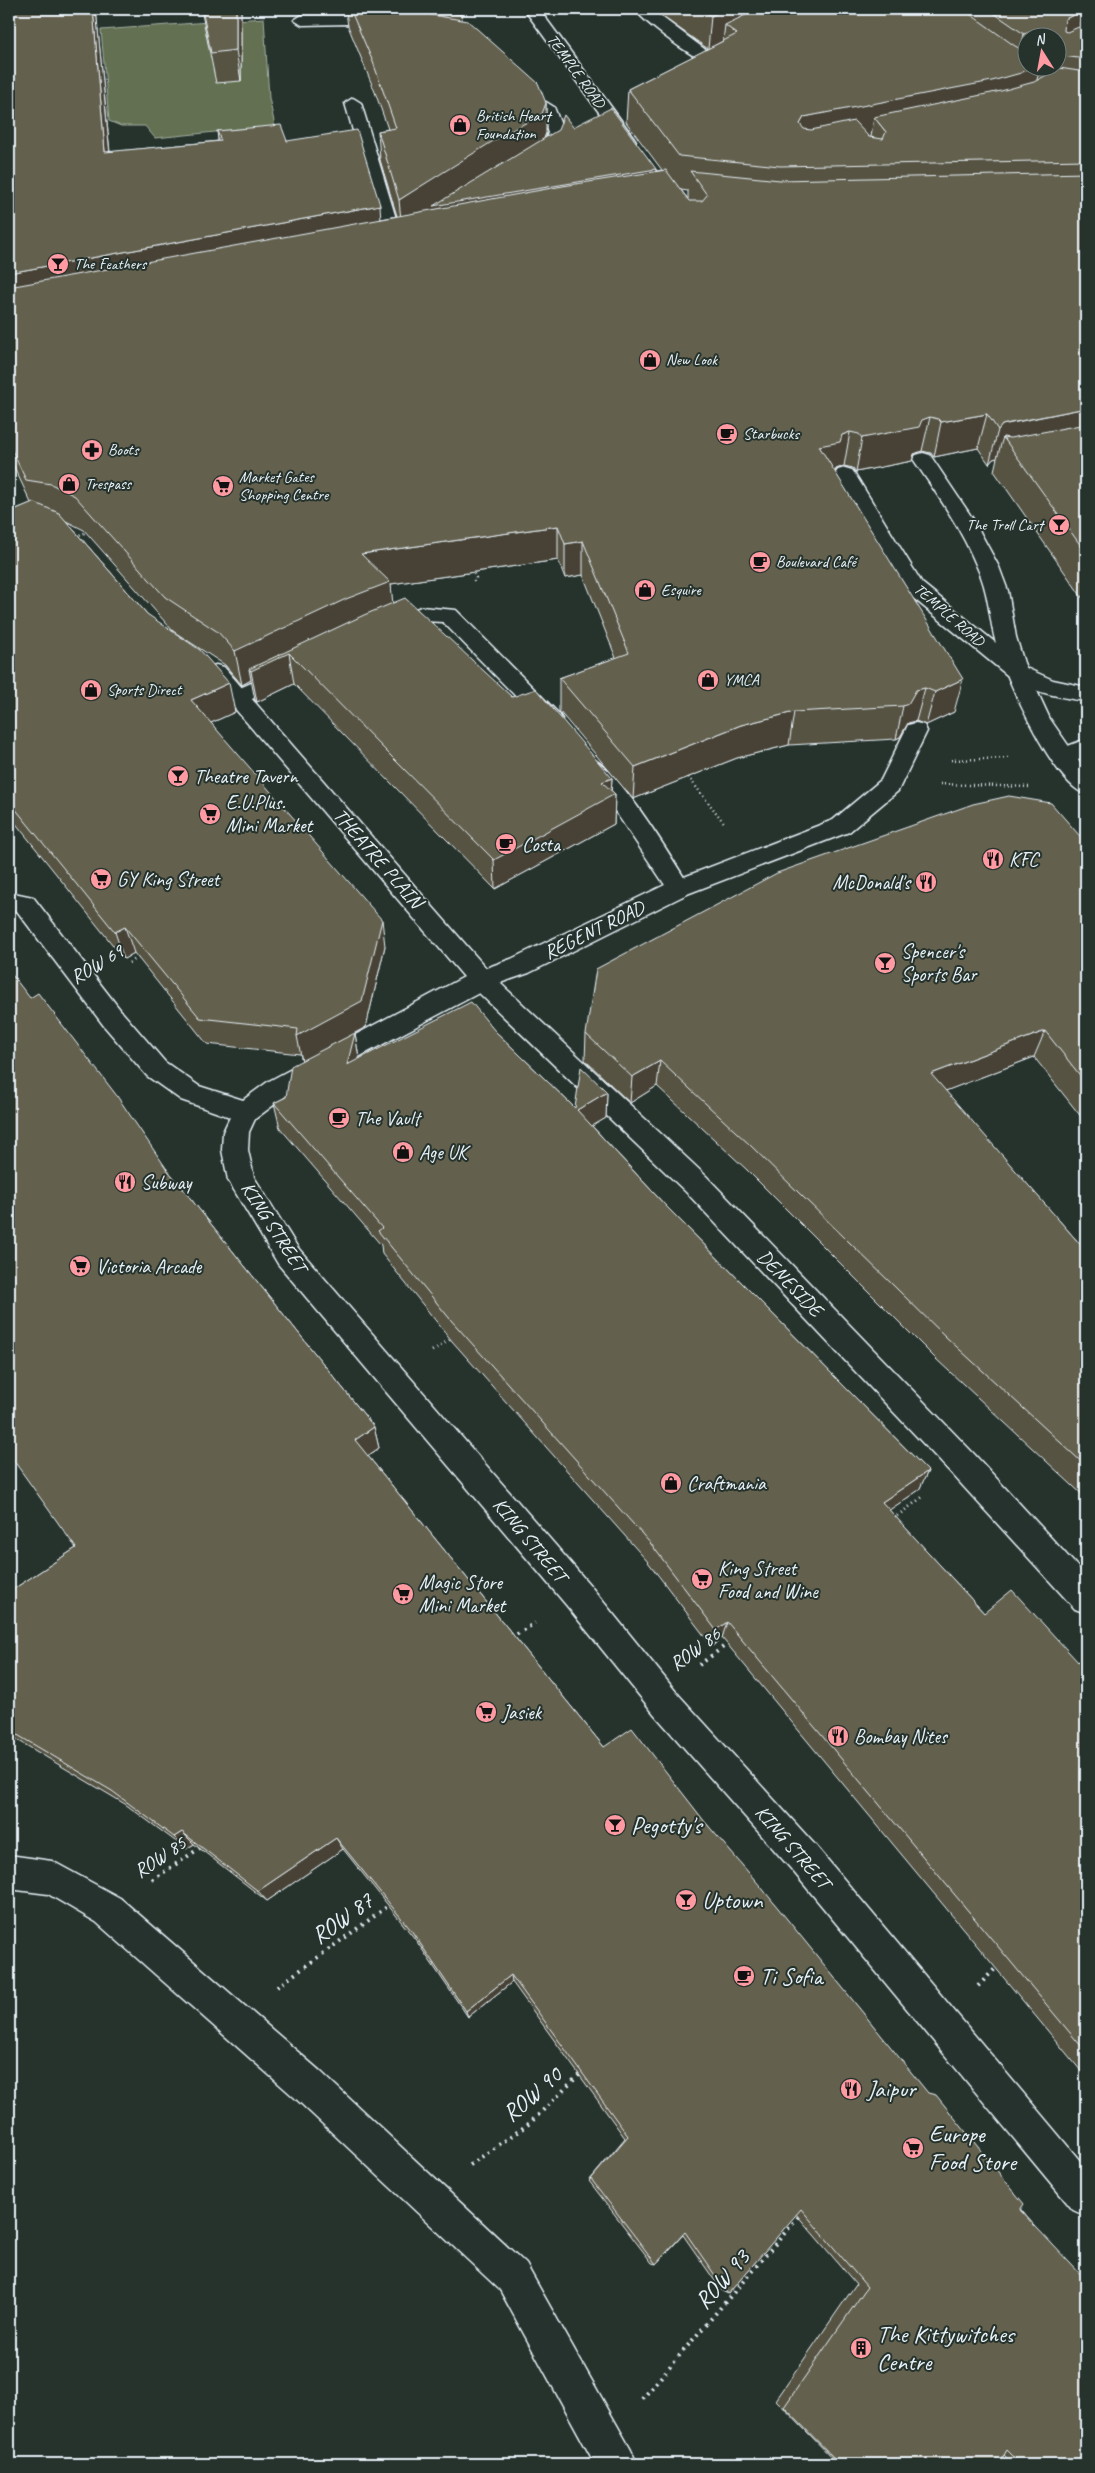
<svg xmlns="http://www.w3.org/2000/svg" width="1095" height="2473" viewBox="0 0 1095 2473" font-family="Caveat,sans-serif">
  <style>
    .green { fill: #637051; stroke: #a6b0a4 }
    .lines { fill: none; stroke-linecap: round; stroke-linejoin: round }
    .service-casing { stroke: #e8f1f8; stroke-width: 3 }
    .pedestrian-casing { stroke: #e8f1f8; stroke-width: 3 }
    .minor-casing { stroke: #e8f1f8; stroke-width: 3 }
    .secondary-casing { stroke: #e8f1f8; stroke-width: 3 }
    .path-far2 { stroke: #e8f1f8; stroke-width: 2.5; stroke-dasharray: 1 3; stroke-linecap: butt }
    .path-far1 { stroke: #e8f1f8; stroke-width: 3; stroke-dasharray: 1 4; stroke-linecap: butt }
    .path { stroke: #e8f1f8; stroke-width: 4; stroke-dasharray: 2 5; stroke-linecap: butt }
    .service { fill: #26332d; fill-rule: evenodd }
    .pedestrian { fill: #26332d; fill-rule: evenodd }
    .minor { fill: #26332d; fill-rule: evenodd }
    .secondary { fill: #26332d; fill-rule: evenodd }
    .wall { fill: #565342; stroke: #e8f1f8; fill-rule: evenodd }
    .shaded-wall { fill: #464336; stroke: #e8f1f8 }
    .building { fill: #64604d; stroke: #e8f1f8 }
    .labels { text-anchor: middle; dominant-baseline: central; stroke-width: 4; stroke-linejoin: round; paint-order: stroke }
    .far-street-label { font-size: 16px; fill: #e8f1f8; stroke: #26332d }
    .far-poi-label { font-size: 16px; fill: #e8f1f8; stroke: #26332d; text-anchor: start }
    .poi-label { font-size: 20px; fill: #e8f1f8; stroke: #26332d; text-anchor: start }
    .street-label { font-size: 20px; fill: #e8f1f8; stroke: #26332d }
    .near-poi-label { font-size: 24px; fill: #e8f1f8; stroke: #26332d; text-anchor: start }
    .near-street-label { font-size: 24px; fill: #e8f1f8; stroke: #26332d }
  </style>
  <rect width="100%" height="100%" fill="#26332d"/>
  <filter id="ink" filterUnits="userSpaceOnUse"><feTurbulence type="fractalNoise" baseFrequency=".02" numOctaves="2"/><feDisplacementMap in="SourceGraphic" scale="10" xChannelSelector="R" yChannelSelector="G"/><feConvolveMatrix kernelMatrix="1 2 1 2 8 2 1 2 1" color-interpolation-filters="sRGB"/></filter>
  <g filter="url(#ink)">
    <path class="green" d="M264,18L269,98L275,126L155,138L145,126H121L109,121L101,30Z"/>
    <g class="lines">
      <g class="service-casing">
        <g id="service">
          <path d="M635,9H651L715,57L707,62C692,58 642,21 635,9Z"/>
          <path d="M349,14L388,25L391,28L383,33L349,24L302,25L294,20L302,15Z"/>
          <path d="M353,98L361,103L404,245L401,249H389L386,245L345,103Z"/>
          <path d="M1015,663L1053,680L1086,687V701C1064,698 1016,690 1004,670L1007,665Z"/>
          <path d="M9,1855L52,1861L120,1898L320,2071L526,2264L631,2450L637,2464H595L500,2290L294,2097L96,1922L48,1894L9,1889Z"/>
        </g>
      </g>
      <g class="pedestrian-casing">
        <g id="pedestrian">
          <path d="M421,607L456,610L559,714L562,719L559,724L551,727L543,724L443,622L423,621L396,633L388,635L380,633L377,628L380,623Z"/>
          <path d="M287,667L295,669L298,674L295,679L239,705L231,702L228,697L231,692Z"/>
          <path d="M1086,739V756L1063,765L1055,763L1052,757L1055,751Z"/>
          <path d="M592,759C616,766 671,857 687,882L691,888L687,894L679,897L671,894L613,808L584,773L581,767L584,761Z"/>
        </g>
      </g>
      <g class="minor-casing">
        <g id="minor">
          <path d="M546,102L554,107L564,133L557,151L540,161H528L526,157L544,145L548,133L538,107Z"/>
          <path d="M845,468L852,470L855,474L922,583L1023,665L1026,670L1023,675L1015,677L1007,675L907,593L835,474L838,470Z"/>
          <path d="M216,665L224,667L486,968L511,959L671,882L833,820L881,780L908,725L916,723L924,725L927,731L898,791L849,832L687,894L529,973L500,983L706,1176L975,1455L1086,1576V1613L1075,1609L953,1475L686,1192L479,993L287,1095L255,1119L249,1132L248,1150L254,1177L298,1248L589,1584L677,1693L816,1846L1086,2168V2216L1073,2210L792,1870L655,1715L567,1606L278,1264L228,1180L222,1150L223,1132L230,1117L181,1100L147,1076L104,1026L17,911L9,910V892L33,897L122,1012L165,1062L199,1086L243,1100L269,1081L464,977L208,677L205,672L208,667Z"/>
        </g>
      </g>
      <g class="secondary-casing">
        <g id="secondary">
          <path d="M524,9H539L634,138L636,141L634,144H622Z"/>
          <path d="M923,453L930,455L973,519L999,567L1008,591L1016,637L1024,663L1050,719L1086,771V794C1054,786 1005,676 996,644C989,618 989,592 977,567C961,528 937,494 913,459L916,455Z"/>
        </g>
      </g>
      <g class="path-far2">
        <path d="M76,536L90,531"/>
        <path d="M472,570L476,578L473,582"/>
        <path d="M951,760L1010,758"/>
        <path d="M686,774L725,824"/>
        <path d="M940,784L1029,787"/>
      </g>
      <g class="path-far1">
        <path d="M129,963L141,956"/>
        <path d="M179,1191L192,1181"/>
        <path d="M432,1351L454,1337"/>
        <path d="M893,1519L924,1496"/>
      </g>
      <g class="path">
        <path d="M511,1638L535,1623"/>
        <path d="M699,1665L730,1642"/>
        <path d="M152,1880L203,1846"/>
        <path d="M978,1986L998,1966"/>
        <path d="M277,1987L391,1904"/>
        <path d="M470,2165L530,2123L582,2072"/>
        <path d="M642,2399L801,2214"/>
      </g>
      <use href="#service" class="service"/>
      <use href="#pedestrian" class="pedestrian"/>
      <use href="#minor" class="minor"/>
      <use href="#secondary" class="secondary"/>
    </g>
    <g class="wall">
      <path d="M9,9H96L110,152L218,141L217,131L287,141L381,219L397,216L380,160L378,131L388,129L375,92L348,26L346,12H342L340,9H461L462,20L546,103V133L544,138L573,127L656,169V171L662,170L626,122L628,89L708,49L652,9H1086V603L994,471L997,458L993,459L989,464L978,448L934,457L931,453L922,451L914,454L912,461L856,472L853,468L844,466L836,469L835,473L954,712L926,725L916,721L908,723L900,737L896,739L789,745L737,758L633,799L559,711V678L616,658L583,575L565,578L558,560L391,584L392,603L512,697L612,778L611,790L615,794L614,824L495,889L294,684L257,702L255,700L251,680L242,685L225,665L173,631L84,530L66,521L147,614L235,712L211,723L385,946L366,1027L355,1033L359,1059L495,1031L575,1108L607,1092L606,1118L592,1126L664,1204L928,1471L919,1490L889,1510L984,1613L1078,1662L1086,1655V2077L722,1638L712,1646L648,1562L452,1341L382,1254L381,1245L280,1128L274,1103L286,1097L302,1061L300,1054L207,1044L134,953L124,959L9,815V512L31,503L9,456ZM1028,38H1058V68H1028ZM681,190L688,191V199Z"/>
      <path d="M201,9H241V81L216,83Z"/>
      <path d="M1086,843V1123L1034,1057L945,1091L1086,1251V1498L936,1359L746,1169L657,1086L630,1103L585,1060L586,1034Z"/>
      <path d="M166,1168L374,1427L379,1448L368,1456L604,1747L705,1822L1084,2287L1086,2464H1013L1004,2455L999,2464H838L776,2400L856,2284L796,2214L728,2294L722,2291L683,2235L656,2264L652,2263L589,2181L625,2138L512,1982L468,2017L415,1939L343,1849L267,1901L194,1844L186,1849L125,1804L9,1735V1592L76,1548Z"/>
    </g>
    <g class="shaded-wall">
      <path d="M93,9H96L113,186L105,152Z"/>
      <path d="M236,9H241V81L236,50Z"/>
      <path d="M725,9H789L737,34L725,25L723,41L708,49L711,16Z"/>
      <path d="M1084,10L1076,43L1058,52L1065,19Z"/>
      <path d="M1037,30L1035,38H1028V64L1017,67L1024,34Z"/>
      <path d="M1030,68H1040L1033,95L886,132L874,117L871,137L800,151V124L804,117Z"/>
      <path d="M546,103V133L542,144L656,169L655,192L402,230L399,200Z"/>
      <path d="M380,205L382,239L9,309V273Z"/>
      <path d="M1086,408V441L1016,454L1003,437L997,458L993,459L989,464L998,430L1002,425Z"/>
      <path d="M987,414L978,448L934,457L941,422Z"/>
      <path d="M930,417L922,451L914,454L912,461L856,472L862,438Z"/>
      <path d="M850,432L844,466L836,469L834,476L819,446L842,435Z"/>
      <path d="M558,526V560L391,584L394,616L289,653L294,684L257,702L251,671L249,669L251,680L242,685L235,651L361,554Z"/>
      <path d="M583,541V575L565,578V544Z"/>
      <path d="M963,679L954,712L926,725L935,692Z"/>
      <path d="M229,683L235,712L198,729L191,700Z"/>
      <path d="M925,688L916,721L908,723L900,737L896,739L903,706L916,690Z"/>
      <path d="M794,712L789,745L737,758L633,799L635,767L741,725Z"/>
      <path d="M612,778L611,796L615,794L614,824L495,889L494,860L602,782Z"/>
      <path d="M382,920L385,946L366,1027L355,1033L359,1059L351,1091L302,1061L297,1036Z"/>
      <path d="M125,927L134,953L124,959L115,932Z"/>
      <path d="M1045,1031L1034,1057L922,1100L931,1074Z"/>
      <path d="M660,1061L657,1086L630,1103L632,1077Z"/>
      <path d="M607,1092L606,1118L577,1135V1110Z"/>
      <path d="M374,1427L379,1448L360,1461L355,1440Z"/>
      <path d="M928,1471L919,1490L873,1521L882,1502Z"/>
      <path d="M727,1622L722,1638L712,1646L716,1630Z"/>
      <path d="M182,1832L194,1844L186,1849L174,1837Z"/>
      <path d="M336,1838L343,1849L267,1901L258,1891Z"/>
      <path d="M511,1975L512,1982L468,2017L466,2011Z"/>
    </g>
    <g class="building">
      <path d="M9,9H93L105,152L221,141L217,131L281,125L287,141L357,130L380,205L9,273Z"/>
      <path d="M202,9H236V50L211,53Z"/>
      <path d="M350,9H397L468,21L538,83L546,103L542,114L498,138L399,200L378,131L396,128L373,62Z"/>
      <path d="M425,9H461L462,15Z"/>
      <path d="M701,9H725L711,16Z"/>
      <path d="M758,9H963L1015,46L1028,53V68H1030L1021,73L992,81L804,117L800,124L804,129L811,130L854,121L869,137L883,139L886,132L874,117L1001,91L1034,82L1059,68L1086,72V160L780,166L679,156L628,89L737,34L725,25Z"/>
      <path d="M988,9H1083L1084,10L1065,19L1064,31L1067,32L1086,24V59L1062,56L1058,53V38H1050L1052,33H1037V30L1024,34Z"/>
      <path d="M611,108L656,169L433,206L558,130L564,115L573,127Z"/>
      <path d="M666,170L689,201H702L707,195L690,171L780,180L1086,173V408L1010,423L1002,425L998,430L987,414L941,422L938,419L930,417L922,420L919,427L862,438L859,434L850,432L842,435L840,442L819,446L963,679L935,692L925,688L916,690L908,704L903,706L794,712L741,725L635,767L559,678L629,653L583,541L565,544L558,526L361,554L390,582L346,599L235,651L218,632L165,597L75,496L51,484L26,480L9,444V287L563,186Z"/>
      <path d="M1086,424V553L1003,437L1010,438Z"/>
      <path d="M33,502L59,513L147,614L200,650L229,683L191,700L382,920L362,1001L297,1036L298,1029L200,1018L125,927L115,932L9,801V512Z"/>
      <path d="M405,598L512,697L536,689L612,778L602,782L615,794L494,860L289,653L251,671L249,669L364,615Z"/>
      <path d="M1009,796L1051,803L1086,843V1083L1045,1031L931,1074L1086,1251V1466L946,1337L750,1145L660,1061L632,1077L586,1034L596,969L777,873L973,804Z"/>
      <path d="M9,971L30,998L38,993L117,1096L166,1168L374,1427L355,1440L604,1747L632,1728L705,1822L761,1887L928,2093L936,2095L1024,2204L1020,2210L1085,2279L1084,2287L1086,2290V2464H1021L1007,2450L999,2464H840L784,2407L867,2287L801,2209L728,2294L685,2232L656,2264L591,2179L628,2136L511,1975L466,2011L411,1930L336,1838L258,1891L182,1832L174,1837L112,1791L9,1730V1592L76,1548L9,1454Z"/>
      <path d="M471,1002L495,1031L575,1108L581,1067L607,1092L577,1110L664,1204L928,1471L882,1502L984,1613L1012,1590L1078,1662L1086,1655V2052L727,1622L716,1630L651,1544L450,1319L378,1231L382,1228L274,1103L286,1097L291,1066L355,1033L347,1065Z"/>
    </g>
  </g>
  <defs>
    <g id="shop-disc" transform="scale(1.125)"><circle r="9.5" fill="#ff9aa2" stroke="#26332d"/><path d="M-5-2.5h2.3a2.7 3.5 0 0 1 5.4 0H5L5.5 6h-11ZM-1.5-2.5h3a1.5 2.3 0 0 0-3 0Z" fill="#111"/></g>
    <g id="bar-disc" transform="scale(1.125)"><circle r="9.5" fill="#ff9aa2" stroke="#26332d"/><path d="M-6-5H6L.8 .8V4.5H3.5V6h-7V4.5H-.8V.8Z" fill="#111"/></g>
    <g id="cafe-disc" transform="scale(1.125)"><circle r="9.5" fill="#ff9aa2" stroke="#26332d"/><path d="M-5.5-4.5H6V0H3Q3 3.5 0 3.5H-2.5Q-5.5 3.5-5.5 0ZM3-3.2v2h1.7v-2ZM-6 4.5H4V6H-6Z" fill="#111"/></g>
    <g id="pharmacy-disc" transform="scale(1.125)"><circle r="9.5" fill="#ff9aa2" stroke="#26332d"/><path d="M-2-6h4v4h4v4h-4v4h-4v-4h-4v-4h4Z" fill="#111"/></g>
    <g id="supermarket-disc" transform="scale(1.125)"><circle r="9.5" fill="#ff9aa2" stroke="#26332d"/><path d="M-6-5.5h2.5l.6 2H6L4.5 2H-2.5L-4.4-4H-6ZM-1.5 3.2a1.3 1.3 0 1 0 .1 0ZM3 3.2a1.3 1.3 0 1 0 .1 0Z" fill="#111"/></g>
    <g id="restaurant-disc" transform="scale(1.125)"><circle r="9.5" fill="#ff9aa2" stroke="#26332d"/><path d="M-5-6h1v4h1v-4h1v4h1v-4h1v5L-1.5 .5V6h-2V.5L-5-1ZM5-6V6H3V1.5H1.5Q1.5-4 5-6Z" fill="#111"/></g>
    <g id="building-disc" transform="scale(1.125)"><circle r="9.5" fill="#ff9aa2" stroke="#26332d"/><path d="M-4-6H4V6H1V3H-1V6H-4ZM-2.5-4.3h1.7v1.8h-1.7ZM.8-4.3h1.7v1.8H.8ZM-2.5-1h1.7V.8h-1.7ZM.8-1h1.7V.8H.8Z" fill="#111"/></g>
  </defs>
  <g fill-rule="evenodd">
    <use href="#shop-disc" x="460" y="125"/>
    <use href="#bar-disc" x="58" y="264"/>
    <use href="#shop-disc" x="650" y="360"/>
    <use href="#cafe-disc" x="727" y="434"/>
    <use href="#pharmacy-disc" x="92" y="450"/>
    <use href="#shop-disc" x="69" y="484"/>
    <use href="#supermarket-disc" x="223" y="486"/>
    <use href="#bar-disc" x="1059" y="525"/>
    <use href="#cafe-disc" x="760" y="562"/>
    <use href="#shop-disc" x="645" y="590"/>
    <use href="#shop-disc" x="708" y="680"/>
    <use href="#shop-disc" x="91" y="690"/>
    <use href="#bar-disc" x="178" y="776"/>
    <use href="#supermarket-disc" x="210" y="814"/>
    <use href="#cafe-disc" x="506" y="844"/>
    <use href="#restaurant-disc" x="993" y="859"/>
    <use href="#supermarket-disc" x="101" y="879"/>
    <use href="#restaurant-disc" x="926" y="882"/>
    <use href="#bar-disc" x="885" y="963"/>
    <use href="#cafe-disc" x="339" y="1118"/>
    <use href="#shop-disc" x="403" y="1152"/>
    <use href="#restaurant-disc" x="125" y="1182"/>
    <use href="#supermarket-disc" x="80" y="1266"/>
    <use href="#shop-disc" x="671" y="1483"/>
    <use href="#supermarket-disc" x="702" y="1579"/>
    <use href="#supermarket-disc" x="403" y="1594"/>
    <use href="#supermarket-disc" x="486" y="1712"/>
    <use href="#restaurant-disc" x="838" y="1736"/>
    <use href="#bar-disc" x="615" y="1825"/>
    <use href="#bar-disc" x="686" y="1900"/>
    <use href="#cafe-disc" x="744" y="1976"/>
    <use href="#restaurant-disc" x="851" y="2089"/>
    <use href="#supermarket-disc" x="913" y="2148"/>
    <use href="#building-disc" x="861" y="2348"/>
  </g>
  <g class="labels">
    <g class="far-street-label">
      <text transform="translate(576 71) rotate(54)">TEMPLE ROAD</text>
      <text transform="translate(949 615) rotate(41)">TEMPLE ROAD</text>
    </g>
    <g class="far-poi-label">
      <text x="476" y="116">British Heart<tspan x="476" dy="18">Foundation</tspan></text>
      <text x="74" y="264">The Feathers</text>
      <text x="666" y="360">New Look</text>
      <text x="743" y="434">Starbucks</text>
      <text x="108" y="450">Boots</text>
      <text x="239" y="477">Market Gates<tspan x="239" dy="18">Shopping Centre</tspan></text>
      <text x="85" y="484">Trespass</text>
      <text x="1043" y="525" text-anchor="end">The Troll Cart</text>
      <text x="776" y="562">Boulevard Café</text>
      <text x="661" y="590">Esquire</text>
      <text x="724" y="680">YMCA</text>
      <text x="107" y="690">Sports Direct</text>
    </g>
    <g class="poi-label">
      <text x="194" y="776">Theatre Tavern</text>
      <text x="226" y="802">E.U.Plus.<tspan x="226" dy="23">Mini Market</tspan></text>
      <text x="522" y="844">Costa</text>
      <text x="1009" y="859">KFC</text>
      <text x="117" y="879">GY King Street</text>
      <text x="910" y="882" text-anchor="end">McDonald's</text>
      <text x="901" y="951">Spencer's<tspan x="901" dy="23">Sports Bar</tspan></text>
      <text x="355" y="1118">The Vault</text>
      <text x="419" y="1152">Age UK</text>
      <text x="141" y="1182">Subway</text>
      <text x="96" y="1266">Victoria Arcade</text>
      <text x="687" y="1483">Craftmania</text>
      <text x="718" y="1568">King Street<tspan x="718" dy="23">Food and Wine</tspan></text>
      <text x="419" y="1582">Magic Store<tspan x="419" dy="23">Mini Market</tspan></text>
      <text x="502" y="1712">Jasiek</text>
      <text x="854" y="1736">Bombay Nites</text>
    </g>
    <g class="street-label">
      <text transform="translate(378 858) rotate(49)">THEATRE PLAIN</text>
      <text transform="translate(594 930) rotate(-26)">REGENT ROAD</text>
      <text transform="translate(97 964) rotate(-31)">ROW 69</text>
      <text transform="translate(274 1227) rotate(57)">KING STREET</text>
      <text transform="translate(790 1283) rotate(46)">DENESIDE</text>
      <text transform="translate(530 1540) rotate(50)">KING STREET</text>
      <text transform="translate(695 1649) rotate(-37)">ROW 86</text>
      <text transform="translate(793 1847) rotate(49)">KING STREET</text>
      <text transform="translate(160 1857) rotate(-34)">ROW 85</text>
    </g>
    <g class="near-poi-label">
      <text x="631" y="1825">Pegotty's</text>
      <text x="702" y="1900">Uptown</text>
      <text x="760" y="1976">Ti Sofia</text>
      <text x="867" y="2089">Jaipur</text>
      <text x="929" y="2134">Europe<tspan x="929" dy="28">Food Store</tspan></text>
      <text x="877" y="2334">The Kittywitches<tspan x="877" dy="28">Centre</tspan></text>
    </g>
    <g class="near-street-label">
      <text transform="translate(342 1918) rotate(-36)">ROW 87</text>
      <text transform="translate(532 2094) rotate(-41)">ROW 90</text>
      <text transform="translate(722 2279) rotate(-49)">ROW 93</text>
    </g>
  </g>
  <rect width="1095" height="2473" fill="none" stroke="#26332d" stroke-width="30"/>
  <rect x="15" y="15" width="1065" height="2443" fill="none" stroke="#e8f1f8" stroke-width="2" filter="url(#ink)"/>
  <g transform="translate(1042 52) rotate(349)"><circle r="24" fill="#26332d" stroke="#747f7e"/>
  <path d="M0-4L9 19L0 12L-9 19Z" fill="#ff9aa2"/>
  <text y="-8" font-size="14" font-weight="bold" text-anchor="middle" fill="#e8f1f8">N</text>
  </g>
</svg>
